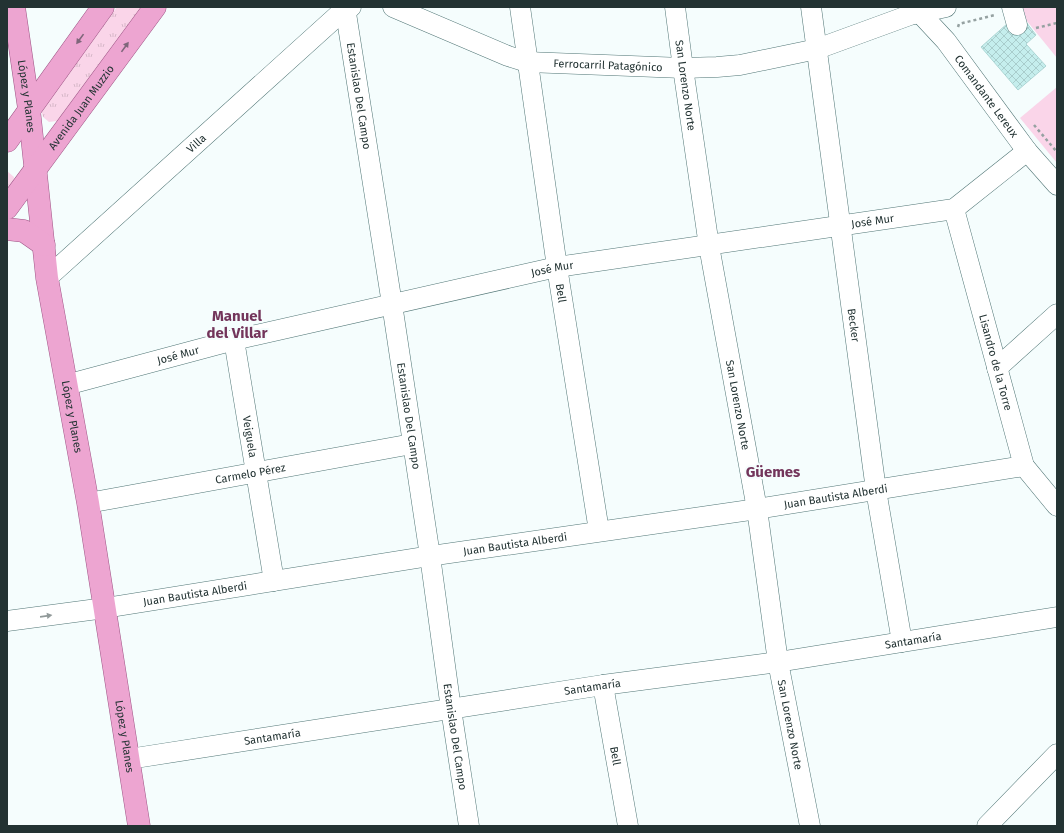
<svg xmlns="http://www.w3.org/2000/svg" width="1064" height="833" viewBox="0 0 1064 833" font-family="'Fira Sans',sans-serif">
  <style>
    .grass { fill: url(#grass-tufts) }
    .green { fill: #fad5e9 }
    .building { fill: url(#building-cross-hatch); stroke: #add6d5 }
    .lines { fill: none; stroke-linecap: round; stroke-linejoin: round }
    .minor-casing { stroke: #517676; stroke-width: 21 }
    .major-casing { stroke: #9e5686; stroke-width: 23 }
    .path { stroke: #95a1a1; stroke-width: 2.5; stroke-dasharray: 3 3; stroke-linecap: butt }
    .minor { stroke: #fff; stroke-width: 20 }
    .major { stroke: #eda5d1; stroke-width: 22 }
    .oneway { fill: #7e667a }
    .oneway2 { fill: #919999 }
    .labels { text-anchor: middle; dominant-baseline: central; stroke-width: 4; stroke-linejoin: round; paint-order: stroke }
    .street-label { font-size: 11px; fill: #233333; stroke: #f5fdfd }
    .district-label { font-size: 15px; font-weight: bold; fill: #73355b; stroke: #f5fdfd }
  </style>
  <defs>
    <pattern id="grass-tufts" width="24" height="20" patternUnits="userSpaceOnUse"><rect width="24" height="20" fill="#fad5e9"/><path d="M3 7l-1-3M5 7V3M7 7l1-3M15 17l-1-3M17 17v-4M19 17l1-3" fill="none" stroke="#d6b7c8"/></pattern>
    <pattern id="building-cross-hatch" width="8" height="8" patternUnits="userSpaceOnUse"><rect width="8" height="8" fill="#c5eeed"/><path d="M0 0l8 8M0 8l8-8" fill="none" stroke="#a9cdcc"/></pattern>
  </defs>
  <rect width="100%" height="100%" fill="#f5fdfd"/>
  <g class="grass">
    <path d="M117,7H142L57,121L49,122L43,117L41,110Z"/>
    <path d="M7,171L14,177L13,187L7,194Z"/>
  </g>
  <g class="green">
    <path d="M1020,7H1057V58L1022,15Z"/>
    <path d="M1057,87V163L1020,118Z"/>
  </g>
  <path class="building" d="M1026,22L1036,35L1026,44L1046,66L1018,90L981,47L1008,23Z"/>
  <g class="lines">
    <g class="minor-casing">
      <g id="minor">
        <path id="s1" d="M345,7L392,304L430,556L451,709L469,826"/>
        <path id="s2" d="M393,7L508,56L527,62L683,68L717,67L740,65L817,49L910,15L946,7"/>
        <path id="s3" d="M520,7L557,267L599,531"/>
        <path id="s4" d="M675,7L683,68L709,246L757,509L778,662L810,826"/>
        <path id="s5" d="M811,7L876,490L902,642"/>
        <path id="s6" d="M919,7V12L946,41L1027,151L1057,185"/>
        <path d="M1012,7L1017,25"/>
        <path id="s7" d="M954,209L1024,466L1057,506"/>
        <path id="s8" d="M47,278L346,8L351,7"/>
        <path id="s9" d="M234,340L274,581"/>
        <path d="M997,368L1057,314"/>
        <path id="s10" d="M66,385L234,340L557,267L954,209L1027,151"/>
        <path id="s11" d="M88,503L412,444"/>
        <path id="s12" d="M7,621L105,608L430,556L757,509L1024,466"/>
        <path id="s13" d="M603,685L628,826"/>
        <path id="s14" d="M129,759L603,685L778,662L1057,617"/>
        <path d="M987,826L1057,754"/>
      </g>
    </g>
    <g class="major-casing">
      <g id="major">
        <path id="s15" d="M14,7L29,109L47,278L88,503L139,826"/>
        <path d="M7,141L103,7"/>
        <path id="s16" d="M7,208L155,7"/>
        <path d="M7,229L24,231L44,245"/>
      </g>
    </g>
    <g class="path">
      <path d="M958,27L959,24L995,15"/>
      <path d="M1036,28L1057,23"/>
      <path d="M1034,125L1057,152"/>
    </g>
    <use href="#minor" class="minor"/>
    <use href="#major" class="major"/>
  </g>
  <defs><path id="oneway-solid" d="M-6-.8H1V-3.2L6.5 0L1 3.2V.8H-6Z"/></defs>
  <g class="oneway">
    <use href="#oneway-solid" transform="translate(80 39) rotate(126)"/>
    <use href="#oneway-solid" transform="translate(125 47) rotate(-54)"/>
  </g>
  <use class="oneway2" href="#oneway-solid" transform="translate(46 616) rotate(-8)"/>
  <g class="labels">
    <g class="street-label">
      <text stroke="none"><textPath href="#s2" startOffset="226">Ferrocarril Patagónico</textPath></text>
      <text stroke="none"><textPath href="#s4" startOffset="79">San Lorenzo Norte</textPath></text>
      <text stroke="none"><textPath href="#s15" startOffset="90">López y Planes</textPath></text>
      <text stroke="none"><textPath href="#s1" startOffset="90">Estanislao Del Campo</textPath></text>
      <text stroke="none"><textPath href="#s6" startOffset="113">Comandante Lereux</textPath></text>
      <text stroke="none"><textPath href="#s16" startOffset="125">Avenida Juan Muzzio</textPath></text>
      <text stroke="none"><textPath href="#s8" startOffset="201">Villa</textPath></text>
      <text stroke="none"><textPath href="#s10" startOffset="824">José Mur</textPath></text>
      <text stroke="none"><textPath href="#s10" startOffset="500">José Mur</textPath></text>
      <text stroke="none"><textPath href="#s3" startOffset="289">Bell</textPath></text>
      <text stroke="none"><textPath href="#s5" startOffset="321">Becker</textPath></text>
      <text stroke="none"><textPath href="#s10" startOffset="116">José Mur</textPath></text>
      <text stroke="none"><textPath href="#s7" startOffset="159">Lisandro de la Torre</textPath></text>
      <text stroke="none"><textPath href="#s4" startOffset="403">San Lorenzo Norte</textPath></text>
      <text stroke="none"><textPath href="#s1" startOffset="414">Estanislao Del Campo</textPath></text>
      <text stroke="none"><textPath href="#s15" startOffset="414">López y Planes</textPath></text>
      <text stroke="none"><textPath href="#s9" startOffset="98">Veiguela</textPath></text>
      <text stroke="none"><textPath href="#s11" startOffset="165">Carmelo Pérez</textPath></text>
      <text stroke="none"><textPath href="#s12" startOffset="838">Juan Bautista Alberdi</textPath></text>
      <text stroke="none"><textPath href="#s12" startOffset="514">Juan Bautista Alberdi</textPath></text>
      <text stroke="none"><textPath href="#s12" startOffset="190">Juan Bautista Alberdi</textPath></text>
      <text stroke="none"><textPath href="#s14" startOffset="793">Santamaría</textPath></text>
      <text stroke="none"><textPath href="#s14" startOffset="469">Santamaría</textPath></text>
      <text stroke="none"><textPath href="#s4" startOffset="727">San Lorenzo Norte</textPath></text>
      <text stroke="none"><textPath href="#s15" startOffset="738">López y Planes</textPath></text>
      <text stroke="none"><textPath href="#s14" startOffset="145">Santamaría</textPath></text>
      <text stroke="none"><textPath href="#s1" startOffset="738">Estanislao Del Campo</textPath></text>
      <text stroke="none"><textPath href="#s13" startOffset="72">Bell</textPath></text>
    </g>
    <g class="district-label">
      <text x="237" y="316">Manuel<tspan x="237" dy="17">del Villar</tspan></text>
      <text x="773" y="472">Güemes</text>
    </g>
  </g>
  <rect width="1064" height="833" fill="none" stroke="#233333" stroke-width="16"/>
</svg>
